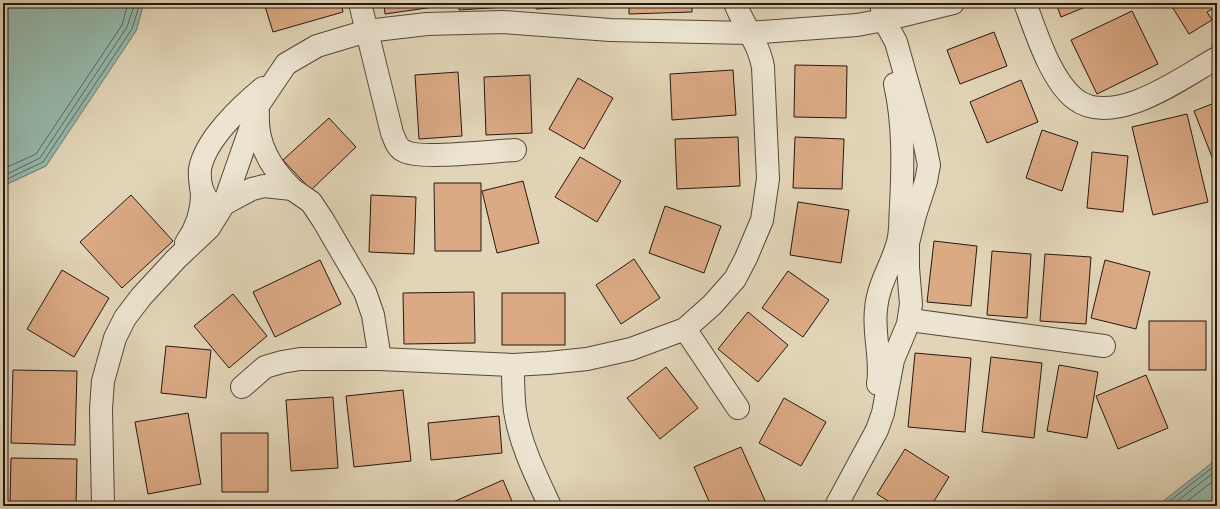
<svg xmlns="http://www.w3.org/2000/svg" width="1220" height="509" viewBox="0 0 1220 509" font-family="'Libre Caslon Text',serif">
  <style>
    .water { fill: #95b9ac; stroke: #69796f }
    .lines { fill: none; stroke-linecap: round; stroke-linejoin: round }
    .shore { stroke: #5e6860; stroke-width: 1 }
    .building { fill: #dbaa85; stroke: #261813 }
    .minor-casing { stroke: #55473c; stroke-width: 24 }
    .minor { stroke: #ece4d0; stroke-width: 22 }
  </style>
  <rect width="100%" height="100%" fill="#e2d5b7"/>
  <filter id="stains"><feTurbulence type="fractalNoise" baseFrequency=".005" numOctaves="4"/><feColorMatrix values="0 0 0 0 .2 0 0 0 0 .09 0 0 0 0 .02 0 0 0 .5 -.17"/></filter>
  <radialGradient id="worn" r=".72"><stop offset=".6" stop-color="#630" stop-opacity="0"/><stop offset="1" stop-color="#630" stop-opacity=".3"/></radialGradient>
  <g class="water">
    <path d="M3,3H144L136,31L46,166L3,186Z"/>
    <path d="M1217,459V506H1157Z"/>
  </g>
  <g class="lines">
    <g class="shore">
      <path d="M3,169L36,154L122,25L128,3"/>
      <path d="M3,176L40,158L127,27L135,3"/>
      <path d="M3,181L43,162L132,29L140,3"/>
      <path d="M1163,506L1217,464"/>
      <path d="M1171,506L1217,470"/>
      <path d="M1181,506L1217,478"/>
    </g>
  </g>
  <g class="building">
    <path d="M264,3H341L343,12L273,32Z"/>
    <path d="M384,3H433L434,7L385,14Z"/>
    <path d="M459,3H505L506,7L459,10Z"/>
    <path d="M536,3H586L587,7L536,9Z"/>
    <path d="M629,3H692V12L629,14Z"/>
    <path d="M1056,3H1095L1061,17Z"/>
    <path d="M1174,3H1217V6L1207,12L1212,20L1189,34L1171,5Z"/>
    <path d="M1132,11L1158,64L1097,94L1071,40Z"/>
    <path d="M994,32L1007,66L960,84L947,50Z"/>
    <path d="M795,65L847,66L846,118L794,117Z"/>
    <path d="M733,70L736,115L672,120L670,74Z"/>
    <path d="M458,72L462,136L419,139L415,75Z"/>
    <path d="M530,75L532,133L486,135L484,77Z"/>
    <path d="M578,78L613,98L584,149L549,129Z"/>
    <path d="M1021,80L1038,122L987,143L970,102Z"/>
    <path d="M1217,102V161L1214,162L1194,111Z"/>
    <path d="M1187,114L1208,202L1153,215L1132,127Z"/>
    <path d="M329,118L356,147L311,190L283,160Z"/>
    <path d="M1042,130L1078,142L1062,191L1026,178Z"/>
    <path d="M738,137L740,186L677,189L675,139Z"/>
    <path d="M795,137L844,139L842,189L793,188Z"/>
    <path d="M1092,152L1128,156L1123,212L1087,208Z"/>
    <path d="M580,157L621,181L597,222L555,197Z"/>
    <path d="M523,181L539,243L497,253L482,191Z"/>
    <path d="M434,183H481V251H435Z"/>
    <path d="M131,195L173,241L122,288L80,242Z"/>
    <path d="M371,195L416,197L414,254L369,252Z"/>
    <path d="M798,202L849,210L841,263L790,255Z"/>
    <path d="M665,206L721,226L704,273L649,253Z"/>
    <path d="M934,241L977,246L971,306L927,302Z"/>
    <path d="M992,251L1031,254L1027,318L987,315Z"/>
    <path d="M1045,254L1091,257L1086,324L1040,321Z"/>
    <path d="M634,259L660,298L621,324L596,285Z"/>
    <path d="M320,260L341,304L275,337L253,292Z"/>
    <path d="M1105,260L1150,272L1136,329L1091,318Z"/>
    <path d="M62,270L109,298L74,357L27,329Z"/>
    <path d="M788,271L829,300L803,337L762,308Z"/>
    <path d="M474,292L475,343L404,344L403,293Z"/>
    <rect x="502" y="293" width="63" height="52"/>
    <path d="M233,294L267,336L229,368L194,326Z"/>
    <path d="M748,312L788,345L758,382L718,349Z"/>
    <rect x="1149" y="321" width="57" height="49"/>
    <path d="M166,346L211,350L206,398L161,393Z"/>
    <path d="M915,353L971,358L965,432L908,427Z"/>
    <path d="M991,357L1042,363L1034,438L982,432Z"/>
    <path d="M1059,365L1098,372L1087,438L1047,431Z"/>
    <path d="M666,367L698,408L660,439L627,398Z"/>
    <path d="M13,370L77,371L75,445L11,443Z"/>
    <path d="M1146,375L1168,428L1118,449L1096,396Z"/>
    <path d="M403,390L411,461L354,467L346,396Z"/>
    <path d="M333,397L338,468L291,471L286,400Z"/>
    <path d="M784,398L826,422L801,466L759,443Z"/>
    <path d="M188,413L201,484L148,494L135,422Z"/>
    <path d="M499,416L502,453L431,460L428,423Z"/>
    <path d="M221,433H268V492H222Z"/>
    <path d="M741,447L766,503L760,506H711L694,467Z"/>
    <path d="M905,449L949,477L931,506H896L877,494Z"/>
    <path d="M11,458L77,459L76,506H10Z"/>
    <path d="M503,480L514,506H444Z"/>
  </g>
  <g class="lines">
    <g class="minor-casing">
      <g id="minor">
        <path d="M360,3L392,133C395,140 397,148 404,151C419,160 494,151 515,150"/>
        <path d="M1025,3C1036,32 1050,79 1075,99C1114,129 1183,77 1217,58"/>
        <path d="M201,186C205,198 209,207 224,204L259,104L286,64L317,46L367,31L427,24L503,22L610,30L749,33L857,25L884,20L953,3"/>
        <path d="M292,189L311,202L323,220L365,292L373,315L380,359"/>
        <path d="M186,243C196,229 202,211 202,194C201,186 199,178 200,169C205,140 241,106 263,88"/>
        <path d="M910,320L1104,346"/>
        <path d="M685,329L738,408"/>
        <path d="M513,365C513,381 513,396 515,411C520,444 536,476 550,506"/>
        <path d="M878,384C882,359 873,334 876,309C878,284 892,265 898,242C901,231 900,218 901,206C903,165 904,124 895,84"/>
        <path d="M242,387L265,367L282,362L300,359H380L513,365L548,363L587,359L631,349L685,329L712,305L735,279L746,258L762,220L768,179L763,67C759,43 743,25 735,3"/>
        <path d="M103,506L101,409L103,381L115,338L125,318L141,297L176,259L209,228L224,204L252,189L264,186L292,189C271,168 256,144 258,113"/>
        <path d="M836,506L877,430L883,413L893,360L908,324L911,304L908,268V243L915,215L926,181L929,165L924,141L896,42L884,20L881,3"/>
      </g>
    </g>
    <use href="#minor" class="minor"/>
  </g>
  <rect width="1220" height="509" fill="none" stroke="#e2d5b7" stroke-width="16"/>
  <rect x="4" y="4" width="1212" height="501" fill="none" stroke="#261813" stroke-width="2"/>
  <rect x="8" y="8" width="1204" height="493" fill="none" stroke="#261813"/>
  <rect width="100%" height="100%" filter="url(#stains)"/>
  <rect width="100%" height="100%" fill="url(#worn)"/>
</svg>
